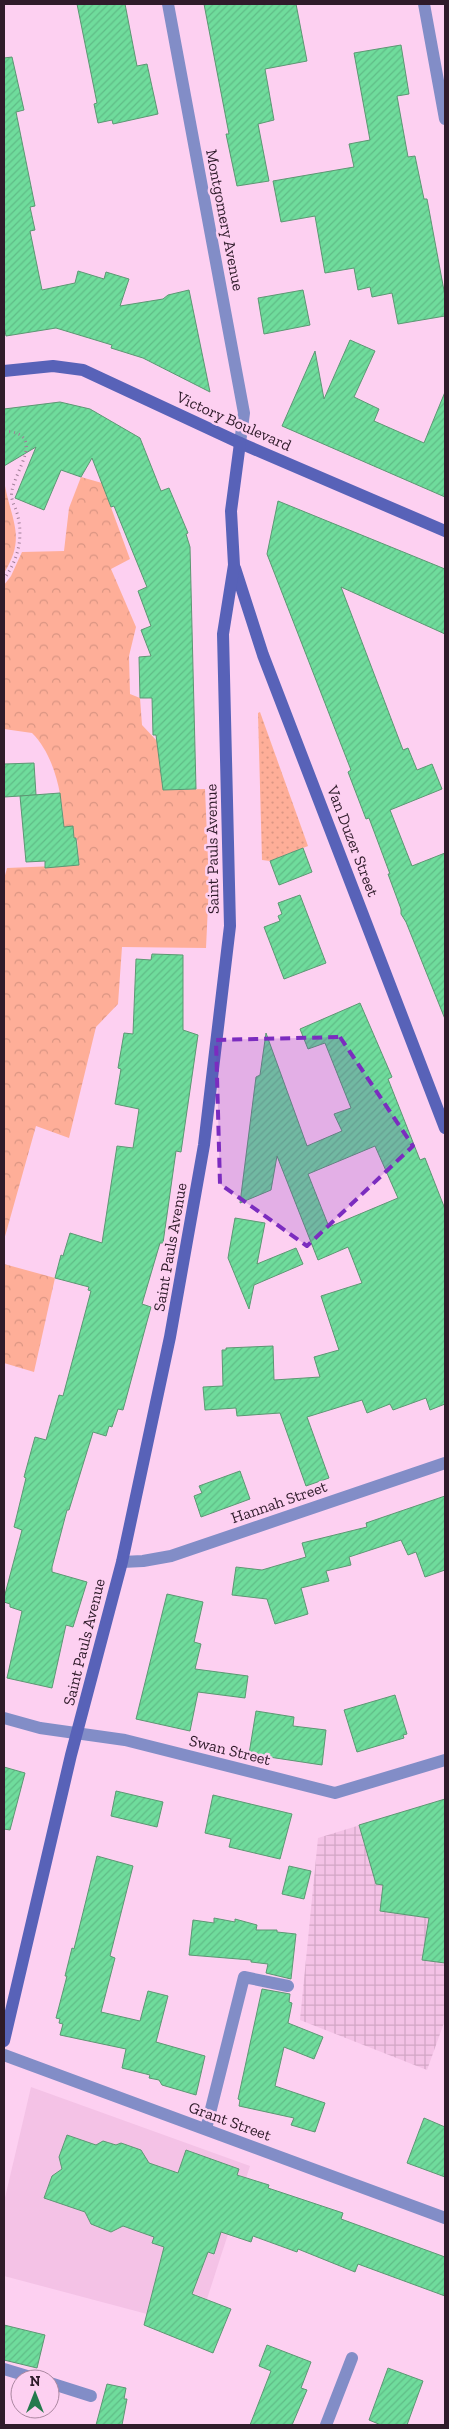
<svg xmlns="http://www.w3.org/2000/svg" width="449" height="2429" viewBox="0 0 449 2429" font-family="'Zilla Slab',serif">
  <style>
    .built { fill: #f4c2e6 }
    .industrial { fill: url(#industrial-grid) }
    .grass { fill: url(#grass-dots) }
    .forest { fill: url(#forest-crowns) }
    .building { fill: url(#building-hatch); stroke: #5c9773; fill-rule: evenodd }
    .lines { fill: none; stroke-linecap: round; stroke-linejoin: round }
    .path { stroke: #a07e97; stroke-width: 3; stroke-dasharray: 1 4; stroke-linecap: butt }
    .lane { stroke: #828dc7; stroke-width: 12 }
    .street { stroke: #828dc7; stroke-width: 12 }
    .secondary { stroke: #5862b8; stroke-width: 12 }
    .marked { fill: #7b2cbf; fill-opacity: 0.2; stroke: #7b2cbf; stroke-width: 4; stroke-dasharray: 10 6; stroke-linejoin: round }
    .labels { text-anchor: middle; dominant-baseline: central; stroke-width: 5; stroke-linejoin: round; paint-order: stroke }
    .street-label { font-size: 16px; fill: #2f1b2a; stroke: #fdd0f1 }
  </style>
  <defs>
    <pattern id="industrial-grid" width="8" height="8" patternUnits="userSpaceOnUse" patternTransform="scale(1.25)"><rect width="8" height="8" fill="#f4c2e6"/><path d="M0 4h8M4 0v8" fill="none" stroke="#d2a6c5"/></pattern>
    <pattern id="grass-dots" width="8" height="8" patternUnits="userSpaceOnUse" patternTransform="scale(1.25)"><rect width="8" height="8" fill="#feae98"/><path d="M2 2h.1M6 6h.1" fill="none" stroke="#da9583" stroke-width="1.8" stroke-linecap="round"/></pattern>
    <pattern id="forest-crowns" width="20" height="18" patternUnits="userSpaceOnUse" patternTransform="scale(1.25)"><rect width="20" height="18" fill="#feae98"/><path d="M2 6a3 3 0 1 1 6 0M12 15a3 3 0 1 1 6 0" fill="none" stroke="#da9583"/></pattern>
    <pattern id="building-hatch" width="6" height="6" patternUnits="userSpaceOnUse" patternTransform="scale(1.25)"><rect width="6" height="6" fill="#6fdc9c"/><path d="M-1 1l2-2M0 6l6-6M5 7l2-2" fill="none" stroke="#60bc87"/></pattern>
  </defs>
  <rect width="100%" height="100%" fill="#fdd0f1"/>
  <path class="built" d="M31,2087L250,2166L207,2299L156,2279L147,2314L4,2276V2202Z"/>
  <path class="industrial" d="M445,1799V2020L427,2070L300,2020L318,1838Z"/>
  <path class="grass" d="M260,712L308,846L270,861L262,860L258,713Z"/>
  <g class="forest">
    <path d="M81,477L102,483L130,559L111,569L136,627L129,656L130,694L140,698L142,725L157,741L163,790L205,789L209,884L206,948L122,947L118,1004L96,1027L69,1138L36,1126L4,1240V879L7,868L79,865L77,838H74L73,827H64C62,797 56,757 32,733L4,729V585L11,576L22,552L64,551L69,508Z"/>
    <path d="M5,486C12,522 26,538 4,573Z"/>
    <path d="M4,1264L55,1278L34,1372L4,1363Z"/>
  </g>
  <g class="building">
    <path d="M77,4H125L137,66L147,64L158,114L113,124L112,120L98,123L94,104L97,103Z"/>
    <path d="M204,4H296L307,61L265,69L274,120L258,124L269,181L237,186L226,134H229Z"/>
    <path d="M401,45L409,94L397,96L408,157L415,156L424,199H427L445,296V316L398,324L392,293L372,297L370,287L358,290L354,268L325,273L315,216L281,222L273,181L354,167L349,144L370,140L354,53Z"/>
    <path d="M12,57L24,110L16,112L35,206L30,207L35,230L30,231L42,290L75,283L78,271L104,279L106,272L129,279L120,306L163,299L168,295L189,290L210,392L143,358L111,348L112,345L56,328L6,336L4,326V58Z"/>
    <path d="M303,290L310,325L264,334L258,298Z"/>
    <path d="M350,340L375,351L354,397L379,409L374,421L424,443L445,392V497L282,426L315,351L324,399Z"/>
    <path d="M60,402L90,409L140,438L161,491L169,488L188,533L186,534L190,547L196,789L163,790L156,735H153L152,698H140L139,657L151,656L141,630L151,626L138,591L147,587L114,506L111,507L92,458L81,477L61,470L44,510L15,498L36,447L4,466V409Z"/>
    <path d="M278,501L445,569V634L341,587L403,750L408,748L417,770L432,764L442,789L390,810L412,866L445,853V1019L406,922L401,914V909L388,874H390L369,818L366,819L348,772L351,770L267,554Z"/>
    <path d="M34,763L36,795L4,797V764Z"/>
    <path d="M60,793L64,827L73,826L74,838H76L79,865L45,868V861L26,862L20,796Z"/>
    <path d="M303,848L312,872L279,885L270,861Z"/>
    <path d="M300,895L326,963L284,979L264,927L280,921L278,916L282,914L278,903Z"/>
    <path d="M152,954L183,955V1030L198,1035L181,1152L176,1151L163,1243H160L142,1304L151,1307L123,1410L118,1409L112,1427L109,1426L106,1436L93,1432L69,1510H67L52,1567V1572L87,1582L73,1627L66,1625L52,1688L7,1678L22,1611L10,1607V1604L4,1602V1598L22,1530L14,1527L26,1478L24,1477L35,1437L46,1440L59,1395L63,1396L91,1291L88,1290L89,1287L55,1278L61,1255L63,1256L70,1233L102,1243L117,1146L133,1148L139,1109L115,1104L121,1069L118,1068L124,1033L133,1034L136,959L151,960Z"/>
    <path d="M360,1003L392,1077L388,1079L420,1160L425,1158L445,1209V1404L430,1410L426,1398L393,1410L390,1404L367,1413L362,1400L307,1417L329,1478L306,1486L280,1413L237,1416L236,1408L205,1410L203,1387L223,1386L222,1350H226V1348L273,1346L274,1380L320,1377L314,1357L339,1350L321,1296L362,1283L348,1247L318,1260L277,1156L271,1190L240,1203L256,1077L260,1075L266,1033L307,1146L342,1131L334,1114L351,1108L325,1043L308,1049L300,1029ZM375,1146L398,1198L329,1227L308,1174Z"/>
    <path d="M235,1218L265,1223L257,1264L296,1248L303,1264L254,1285L249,1309L228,1258Z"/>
    <path d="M240,1471L250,1499L201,1517L194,1496L202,1493L199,1486Z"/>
    <path d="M445,1496V1570L425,1577L416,1552L408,1555L401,1540L349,1557L351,1565L326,1571L329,1581L301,1588L308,1614L275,1624L267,1599L232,1595L236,1567L262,1570L306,1557L302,1543L367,1527L366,1523Z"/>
    <path d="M167,1594L203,1602L194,1642L201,1644L195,1669L248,1676L245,1698L198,1692L190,1731L136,1719Z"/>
    <path d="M395,1695L407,1734L403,1735L404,1738L357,1752L344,1710Z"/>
    <path d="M256,1711L294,1717L293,1726L326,1730L322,1765L249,1754Z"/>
    <path d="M4,1767L25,1773L10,1830L4,1829Z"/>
    <path d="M116,1791L163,1802L157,1827L111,1816Z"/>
    <path d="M213,1795L292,1814L280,1859L229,1847L231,1839L205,1833Z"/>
    <path d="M445,1799V1963L422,1960L429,1918L380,1911L383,1885L376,1884L359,1825Z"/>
    <path d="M97,1856L133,1866L110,1956L115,1958L101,2012L140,2021L148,1991L168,1996L156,2042L205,2056L196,2095L162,2085L159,2080L149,2078L150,2075L122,2068L126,2049L60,2035L63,2024L59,2023L60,2019L56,2018L67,1976H65L72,1948L74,1949Z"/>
    <path d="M289,1866L311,1871L304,1899L282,1894Z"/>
    <path d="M214,1918L235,1922V1919L257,1925L256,1930H277V1932L296,1934L291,1979L266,1973L268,1964L251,1962V1960L189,1955L193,1920L214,1923Z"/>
    <path d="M262,1989L290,1994L289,2002L292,2003L288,2023L323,2037L314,2059L284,2047L275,2086L325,2103L315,2132L291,2125L294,2118L239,2106L240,2100L238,2099Z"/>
    <path d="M424,2118L445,2127V2177L407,2163Z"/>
    <path d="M67,2135L96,2145L103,2141L116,2145L121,2143L141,2150L149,2163L178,2173L186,2150L239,2169L237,2175L269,2185L268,2188L343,2213L341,2219L445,2257V2296L358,2264L355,2272L298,2249L297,2252L253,2236L251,2242L221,2232L214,2254L208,2252L192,2294L231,2309L213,2353L144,2325L164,2247L152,2243L154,2237L123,2226L111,2232L91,2224L85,2212L44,2198L52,2176L62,2169L59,2157Z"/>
    <path d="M4,2325L45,2335L37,2368L4,2360Z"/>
    <path d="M267,2345L311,2362L301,2388L307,2390L292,2425H250L271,2371L259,2366Z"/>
    <path d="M388,2368L423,2381L407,2425H381L369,2420Z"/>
    <path d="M107,2384L126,2388L124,2399H127L122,2425H96Z"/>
  </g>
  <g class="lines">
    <path class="path" d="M4,431C47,433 15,470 12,491C10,499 15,506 17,513C24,537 18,560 4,579"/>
    <g class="lane">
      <path d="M4,2369L37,2379"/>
      <path d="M50,2383L91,2396"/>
    </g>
    <g class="street">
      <path d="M168,4L244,413L240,443"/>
      <path d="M424,4L445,119"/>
      <path d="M122,1562L143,1561L171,1556L445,1463"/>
      <path d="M4,1718L40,1728L125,1740L335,1793L445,1760"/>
      <path d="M4,2055L445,2218"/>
      <path d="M206,2129L244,1977L288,1986"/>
      <path d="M326,2425L352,2358"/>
    </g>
    <g class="secondary">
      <path d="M4,371L53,366L83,370L240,443L445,531"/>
      <path d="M235,568L263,655L445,1128"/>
      <path d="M4,2041L71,1755L122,1562L170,1337L204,1145L230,926L223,634L234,565L231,511L240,443"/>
    </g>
  </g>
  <path class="marked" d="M340,1037L413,1146L307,1246L220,1184L216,1040Z"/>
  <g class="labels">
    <g class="street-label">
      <text transform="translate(225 220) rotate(79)">Montgomery Avenue</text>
      <text transform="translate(234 421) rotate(24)">Victory Boulevard</text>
      <text transform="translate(353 841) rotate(69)">Van Duzer Street</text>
      <text transform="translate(212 849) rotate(-91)">Saint Pauls Avenue</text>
      <text transform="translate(170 1247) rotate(-80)">Saint Pauls Avenue</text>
      <text transform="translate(279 1502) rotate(-19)">Hannah Street</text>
      <text transform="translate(84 1642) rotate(-76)">Saint Pauls Avenue</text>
      <text transform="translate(230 1750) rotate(14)">Swan Street</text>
      <text transform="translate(230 2121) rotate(20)">Grant Street</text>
    </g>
  </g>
  <rect width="449" height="2429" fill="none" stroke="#2f1b2a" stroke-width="10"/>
  <g transform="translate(35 2394)"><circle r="24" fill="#fdd0f1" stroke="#ab88a1"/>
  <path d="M0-4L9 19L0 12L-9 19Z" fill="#247a4d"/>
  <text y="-8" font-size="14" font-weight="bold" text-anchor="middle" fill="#2f1b2a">N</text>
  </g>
</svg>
